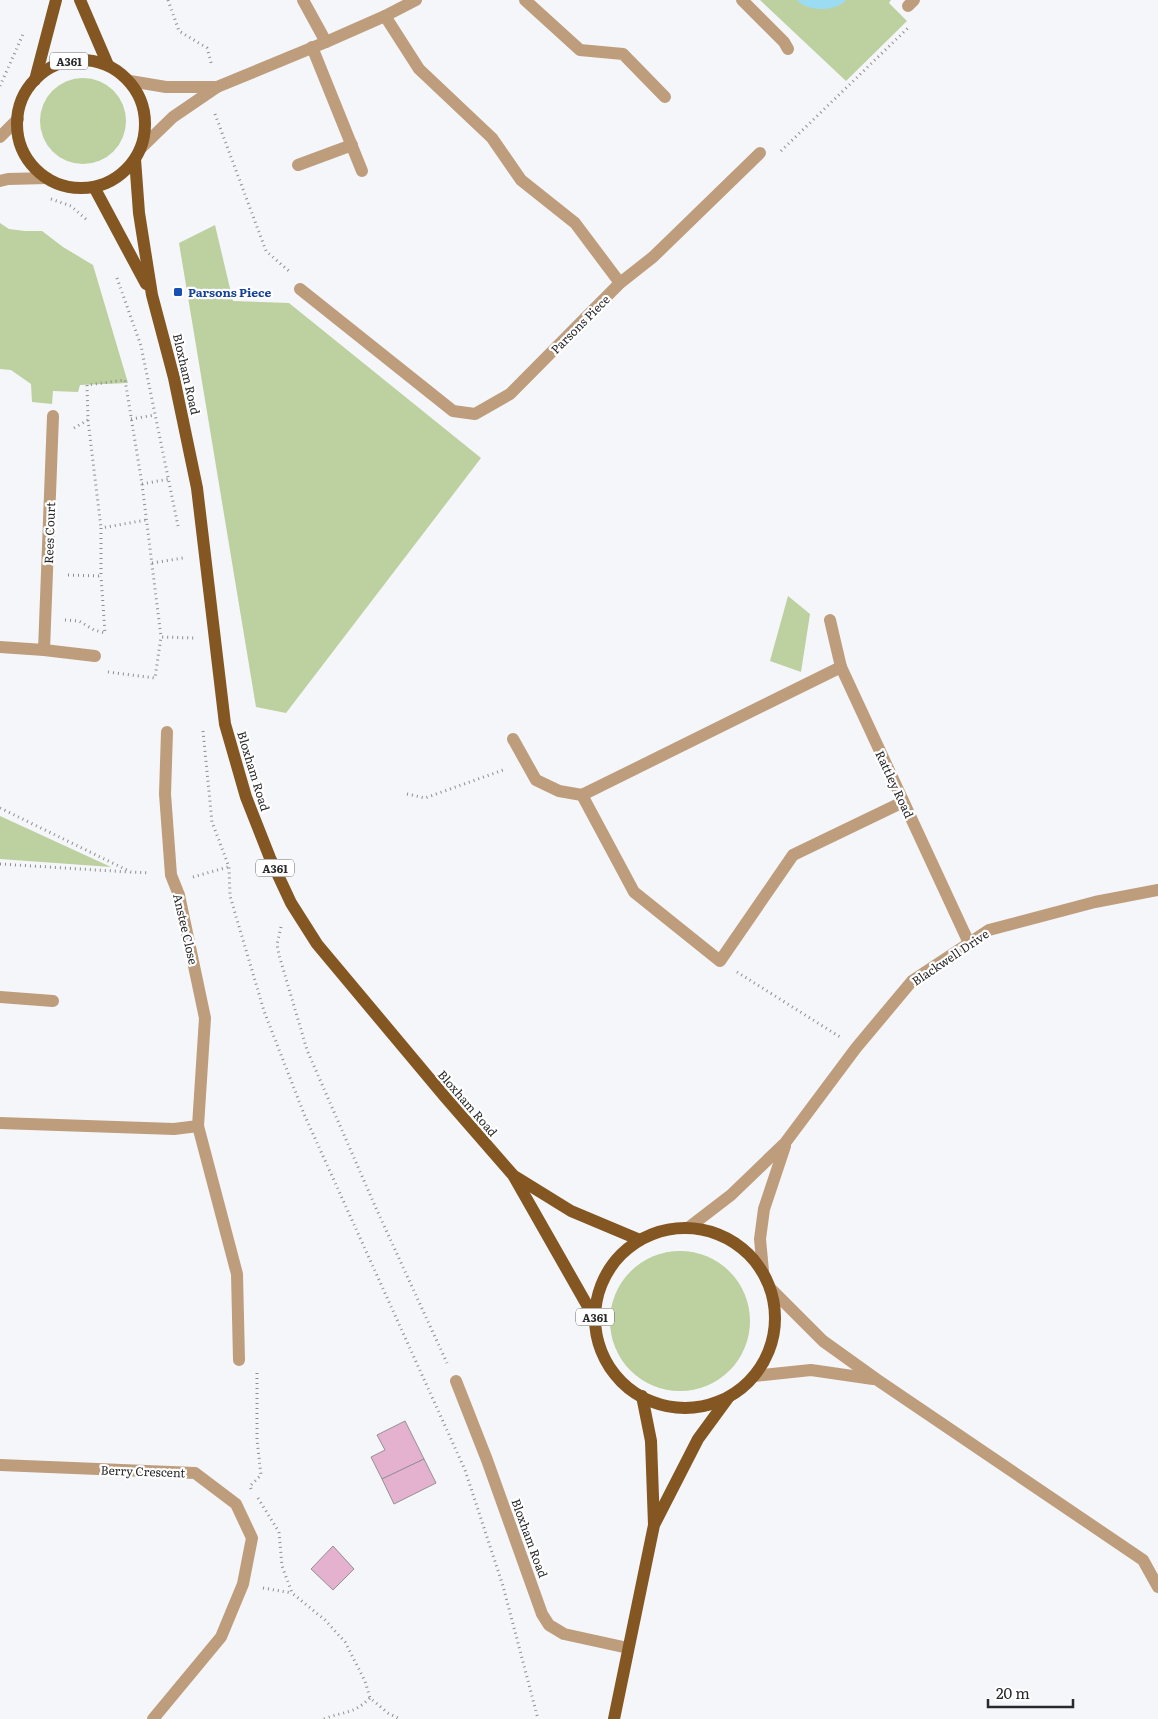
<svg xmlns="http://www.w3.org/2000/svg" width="1158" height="1719" viewBox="0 0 1158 1719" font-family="Literata,serif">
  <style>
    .green { fill: #bdd09f }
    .water { fill: #9cdcf2 }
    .building { fill: #e4b1cf; stroke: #949093 }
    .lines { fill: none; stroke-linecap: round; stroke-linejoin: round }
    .path { stroke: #8d8e91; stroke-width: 3; stroke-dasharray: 1 4; stroke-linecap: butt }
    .lane { stroke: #be9d7d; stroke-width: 12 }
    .street { stroke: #be9d7d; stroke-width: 12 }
    .primary { stroke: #835622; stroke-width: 12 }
    .transit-dot { fill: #1a4fb4; stroke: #fff; stroke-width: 2 }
    .labels { text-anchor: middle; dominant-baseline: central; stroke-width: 4.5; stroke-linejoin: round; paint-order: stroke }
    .shield { fill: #fff; stroke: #69696b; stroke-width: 1 }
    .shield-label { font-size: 11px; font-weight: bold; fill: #29292b }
    .transit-label { font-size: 12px; font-weight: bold; fill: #164399; stroke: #fff; text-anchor: start }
    .street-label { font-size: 12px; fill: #29292b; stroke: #fff }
  </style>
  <rect width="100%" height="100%" fill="#f5f6fa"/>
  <g class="green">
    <path d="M760,0H891L889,3L907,21L846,81Z"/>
    <circle cx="83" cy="121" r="43"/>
    <path d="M0,223L9,229L25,231H42L63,247L93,265L128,383L80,385L78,392L53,391L52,404L32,402L31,384L11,370L0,369Z"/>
    <path d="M215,225L233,301L289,303L481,458L286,713L256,707L179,243Z"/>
    <path d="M788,596L810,614L801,672L770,661Z"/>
    <path d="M0,816L111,867L0,859Z"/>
    <circle cx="680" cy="1321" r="70"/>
  </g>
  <path class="water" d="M797,0H846C836,12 807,12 797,0Z"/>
  <g class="building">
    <path d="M405,1421L424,1459L382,1479L371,1457L385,1450L377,1435Z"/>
    <path d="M424,1459L436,1483L394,1504L382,1479Z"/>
    <path d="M333,1546L354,1569L333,1590L311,1569Z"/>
  </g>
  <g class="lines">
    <g class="path">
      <path d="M168,0L179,31L207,48L212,66"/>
      <path d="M0,86L24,32"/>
      <path d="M215,114L266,251L290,272"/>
      <path d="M781,151L909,27"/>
      <path d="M51,199L71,206L87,220"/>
      <path d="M117,278L141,346L178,526"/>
      <path d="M131,419L155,415"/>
      <path d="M88,420L101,528"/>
      <path d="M74,428L88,420L87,385L125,380L142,484L161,637"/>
      <path d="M142,484L169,479"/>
      <path d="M152,563L183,558"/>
      <path d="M68,575L101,576V528L146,520"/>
      <path d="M65,620L79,621L94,630L105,633L101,576"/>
      <path d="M108,672L155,678L161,637L194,638"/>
      <path d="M203,731L212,822L229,867L230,896L264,1011L304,1114L465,1470L503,1586L538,1719"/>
      <path d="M407,794L425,798L506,769"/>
      <path d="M0,808L131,872L150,873"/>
      <path d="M0,864L129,872"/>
      <path d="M193,877L228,867"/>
      <path d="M281,927L277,944L279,955L307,1050L375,1206L447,1363"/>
      <path d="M737,972L840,1037"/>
      <path d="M251,1489L250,1486L261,1475L257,1440V1370"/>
      <path d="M258,1498L279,1532L282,1566L292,1593L325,1620L345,1642L365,1681L370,1698L388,1713L400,1719"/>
      <path d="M263,1588L292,1593"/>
      <path d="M324,1719C343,1711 353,1715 370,1698"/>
    </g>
    <g class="lane">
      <path d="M525,0L580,50L623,54L665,97"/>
      <path d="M312,47L362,171"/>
      <path d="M298,165L352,145"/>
      <path d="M0,997L53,1001"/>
    </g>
    <g class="street">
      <path d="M303,0L326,42"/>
      <path d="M742,0L784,42L788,49"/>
      <path d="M908,6L914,0"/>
      <path d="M385,16L419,69L492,138L521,180L575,223L620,283"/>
      <path d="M130,81L166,87H217"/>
      <path d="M0,137L18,119"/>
      <path d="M140,149L173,117L217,87L326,42L385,16L416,0"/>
      <path d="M0,181L8,179L47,178"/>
      <path d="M300,289L453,411L475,414L510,394L620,283L653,257L760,153"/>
      <path d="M830,620L841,667L969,943"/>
      <path d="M0,647L44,650L53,416"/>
      <path d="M44,650L95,656"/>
      <path d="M841,667L582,795L634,892L720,961L793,855L903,802"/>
      <path d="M513,739L536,780L559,791L582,795"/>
      <path d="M0,1123L174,1129L198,1126L205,1018L179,895L171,875L165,794L167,732"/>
      <path d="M198,1126L237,1274L239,1360"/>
      <path d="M688,1228L731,1195L785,1143L856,1048L912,981L989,930L1095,902L1158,890"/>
      <path d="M763,1271L760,1239L764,1209L785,1146"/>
      <path d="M771,1289L823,1341L876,1379L1143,1560L1158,1587"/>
      <path d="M754,1376L811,1370L873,1379"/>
      <path d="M456,1381L487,1460L542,1614L549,1625L564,1634L628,1648"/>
      <path d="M0,1465L195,1473L236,1504L252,1538L243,1584L221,1637L153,1719"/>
    </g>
    <g class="primary">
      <path d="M80,0L108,65"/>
      <circle cx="81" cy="124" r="64"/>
      <path d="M35,80L56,0"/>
      <path d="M135,159L139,213L152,295L174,378L197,488L225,724L246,797L270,858L291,903L317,944L445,1097L513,1175L595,1319"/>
      <path d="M94,187L146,284"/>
      <path d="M516,1177L571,1211L640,1240"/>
      <circle cx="685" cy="1318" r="90"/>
      <path d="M655,1523L698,1439L728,1398"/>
      <path d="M614,1719L654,1525L651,1441L642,1396"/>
    </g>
  </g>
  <rect class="transit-dot" x="173" y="287" width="10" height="10" rx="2.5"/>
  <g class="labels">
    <g class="shield">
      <rect x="50" y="52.5" width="38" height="17" rx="4"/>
      <rect x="256" y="859.5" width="38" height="17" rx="4"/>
      <rect x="576" y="1308.5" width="38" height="17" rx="4"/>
    </g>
    <g class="shield-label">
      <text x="69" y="61">A361</text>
      <text x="275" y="868">A361</text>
      <text x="595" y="1317">A361</text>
    </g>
    <g class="transit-label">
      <text x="188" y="292">Parsons Piece</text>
    </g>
    <g class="street-label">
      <text transform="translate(580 324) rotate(-45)">Parsons Piece</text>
      <text transform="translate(187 374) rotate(77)">Bloxham Road</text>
      <text transform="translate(49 533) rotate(-88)">Rees Court</text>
      <text transform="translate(254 771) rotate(73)">Bloxham Road</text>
      <text transform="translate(895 784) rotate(65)">Rattley Road</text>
      <text transform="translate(186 929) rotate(77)">Anstee Close</text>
      <text transform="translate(950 957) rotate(-34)">Blackwell Drive</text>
      <text transform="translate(468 1103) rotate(49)">Bloxham Road</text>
      <text transform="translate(143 1471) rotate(2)">Berry Crescent</text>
      <text transform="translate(530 1538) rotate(70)">Bloxham Road</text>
    </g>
  </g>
  <path d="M988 1699v8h85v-8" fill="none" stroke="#29292b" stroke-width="2.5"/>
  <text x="996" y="1699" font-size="15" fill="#29292b" stroke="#ffffff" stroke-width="4" paint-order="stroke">20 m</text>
</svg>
